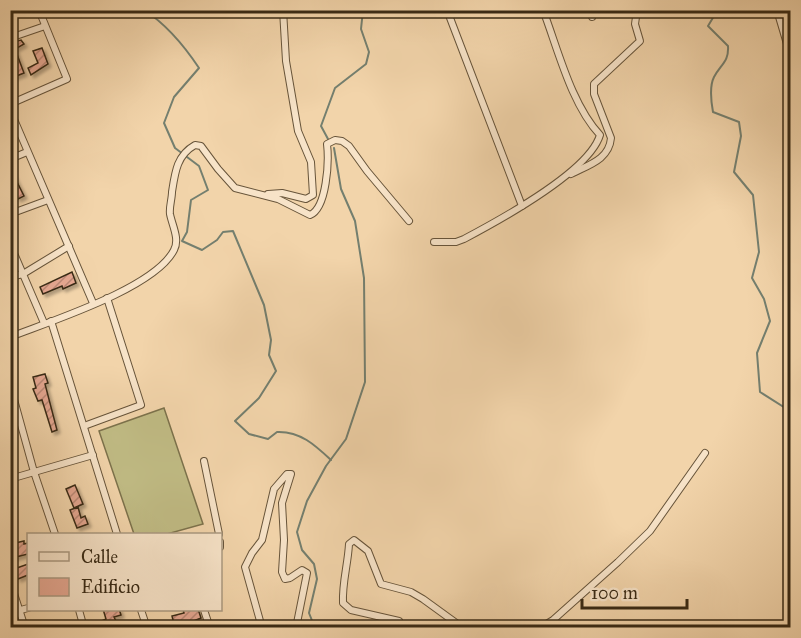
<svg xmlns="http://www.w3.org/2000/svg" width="801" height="638" viewBox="0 0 801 638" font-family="'IM FELL Great Primer',serif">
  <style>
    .pitch { fill: #c0bb84; stroke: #7c724c; stroke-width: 1.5 }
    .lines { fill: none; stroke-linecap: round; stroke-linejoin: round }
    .stream { stroke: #747f6f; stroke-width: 2 }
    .building { fill: url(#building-hatch); stroke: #392a15; stroke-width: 1.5; filter: url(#shadow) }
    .minor-casing { stroke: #67543a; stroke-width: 8 }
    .minor { stroke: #f7e3c8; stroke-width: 6 }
  </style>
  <defs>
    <pattern id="building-hatch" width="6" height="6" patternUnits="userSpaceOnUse" patternTransform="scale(1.5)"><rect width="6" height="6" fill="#e5a791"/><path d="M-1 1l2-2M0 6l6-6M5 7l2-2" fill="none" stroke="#bb8875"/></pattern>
    <filter id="shadow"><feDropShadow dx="3" dy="3" stdDeviation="1.5" flood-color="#0004"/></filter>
  </defs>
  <rect width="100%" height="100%" fill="#f2d4aa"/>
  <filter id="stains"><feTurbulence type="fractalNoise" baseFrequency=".00333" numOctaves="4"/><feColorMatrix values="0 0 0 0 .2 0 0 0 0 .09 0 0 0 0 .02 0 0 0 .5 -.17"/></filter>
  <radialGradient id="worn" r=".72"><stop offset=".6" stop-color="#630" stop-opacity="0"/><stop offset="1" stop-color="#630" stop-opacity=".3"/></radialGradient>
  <path class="pitch" d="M164,408L203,524L167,534H134L99,431Z"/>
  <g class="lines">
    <g class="stream">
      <path d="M144,10C166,24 185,47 199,68L174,97L164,123L175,148L199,166L208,190L191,200L187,232L182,241L202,250L217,240L223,232L233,231L264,305L271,340L269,355L276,371L259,398L235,421L249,434L268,439L277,432C300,431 315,445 331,460"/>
      <path d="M713,10L714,16L708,26L728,46C729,62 721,64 714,77C709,87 711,101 713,112L739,122L741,136L734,172L753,195L759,252L752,278L764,299L770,321L757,353L760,392L790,411"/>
      <path d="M328,139L321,126L335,88L366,64L369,52L361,29L363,10"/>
      <path d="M315,628L309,613L317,579L314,564L302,550L297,532L307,501L326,466L346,439L365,382L364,278L355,221L341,189L334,148"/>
    </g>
  </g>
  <g class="building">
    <path d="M21,40L24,44L15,49L24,73L14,77L10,68V43Z"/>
    <path d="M42,48L48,64L31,75L28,68L38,63L33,51Z"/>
    <path d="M10,168L24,196L18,199L10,187Z"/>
    <path d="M72,272L76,283L63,289L62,286L43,294L40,287Z"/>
    <path d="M45,374L48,383L45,384L57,430L52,432L42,400L38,401L33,389L36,388L33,377Z"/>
    <path d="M75,485L83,504L74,508L66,489Z"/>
    <path d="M78,507L81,518L85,516L88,524L77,528L70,510Z"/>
    <path d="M24,541V544L28,543V554L12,558L10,548L16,547L15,543Z"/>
    <path d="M28,564V575L18,579L14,569Z"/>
    <path d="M103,609H119L121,615L114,617L119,627H99L97,623L106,619Z"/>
    <path d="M183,609H198L201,618L179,627L178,623L174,624L172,616L184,613Z"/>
  </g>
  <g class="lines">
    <g class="minor-casing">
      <g id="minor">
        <path d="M447,10L522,206"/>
        <path d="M590,10L592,17"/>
        <path d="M777,10L790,54"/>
        <path d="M10,38L45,26"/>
        <path d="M10,104L67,79L39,10"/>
        <path d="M10,110L93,303"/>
        <path d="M10,159L27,152"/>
        <path d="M571,174C588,165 609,160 611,138L594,94V84L640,41L635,24L637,10"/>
        <path d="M268,194L282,193L306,199L313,195L311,162L298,131L286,61L283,10"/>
        <path d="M10,214L48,200"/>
        <path d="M434,242H456L464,239C498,221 589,172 600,135C571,104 558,49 543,10"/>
        <path d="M10,244L44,323"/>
        <path d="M10,277L23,274L69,246"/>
        <path d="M51,321L117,534"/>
        <path d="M10,337C51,321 155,288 174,250C180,239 172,225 170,214C169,207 172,199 172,192C175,172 177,155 195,145L201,146L218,169L235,188L278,199L310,215C327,208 329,161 327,144L335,140L342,141L349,146L367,171L409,221"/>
        <path d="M10,385L34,472L55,534"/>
        <path d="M84,426L141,405L107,298"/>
        <path d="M204,461L219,534"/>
        <path d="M10,479L93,455"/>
        <path d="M220,542V547"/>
        <path d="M10,581L25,628"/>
        <path d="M79,610L84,628"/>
        <path d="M141,610L147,628"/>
        <path d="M204,610L210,628"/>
        <path d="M10,613L28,608"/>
        <path d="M399,621L351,610L343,603C342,583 348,564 349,544L354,540L368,551L381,584L411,592L423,599L463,628"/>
        <path d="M262,628L245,567L252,553L262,540L274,489L287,474H291L282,503L284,540L282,572L285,579L290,578L302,570L307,573L296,628"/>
        <path d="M540,628L553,620L618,562L650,531L705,453"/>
      </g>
    </g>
    <use href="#minor" class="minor"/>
  </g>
  <rect width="801" height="638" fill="none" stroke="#f2d4aa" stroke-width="36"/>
  <rect x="12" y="12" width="777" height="614" fill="none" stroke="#392a15" stroke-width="3"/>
  <rect x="18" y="18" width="765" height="602" fill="none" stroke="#392a15" stroke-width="1.5"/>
  <rect x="27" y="533" width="195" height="78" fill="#f7e3c8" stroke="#ab9980" stroke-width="1.5"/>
  <rect x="39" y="552" width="30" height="9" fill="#f7e3c8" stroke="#ab9980" stroke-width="1.5"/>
  <text x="81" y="563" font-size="18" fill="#392a15">Calle</text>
  <rect x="39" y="578" width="30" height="18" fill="#e5a791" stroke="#ab9980" stroke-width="1.5"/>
  <text x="81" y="593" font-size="18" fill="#392a15">Edificio</text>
  <path d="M582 599v9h105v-9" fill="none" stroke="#392a15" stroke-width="3"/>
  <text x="591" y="599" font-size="18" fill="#392a15" stroke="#f7e3c8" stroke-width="4.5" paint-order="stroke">100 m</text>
  <rect width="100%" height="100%" filter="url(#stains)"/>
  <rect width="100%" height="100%" fill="url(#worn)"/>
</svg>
